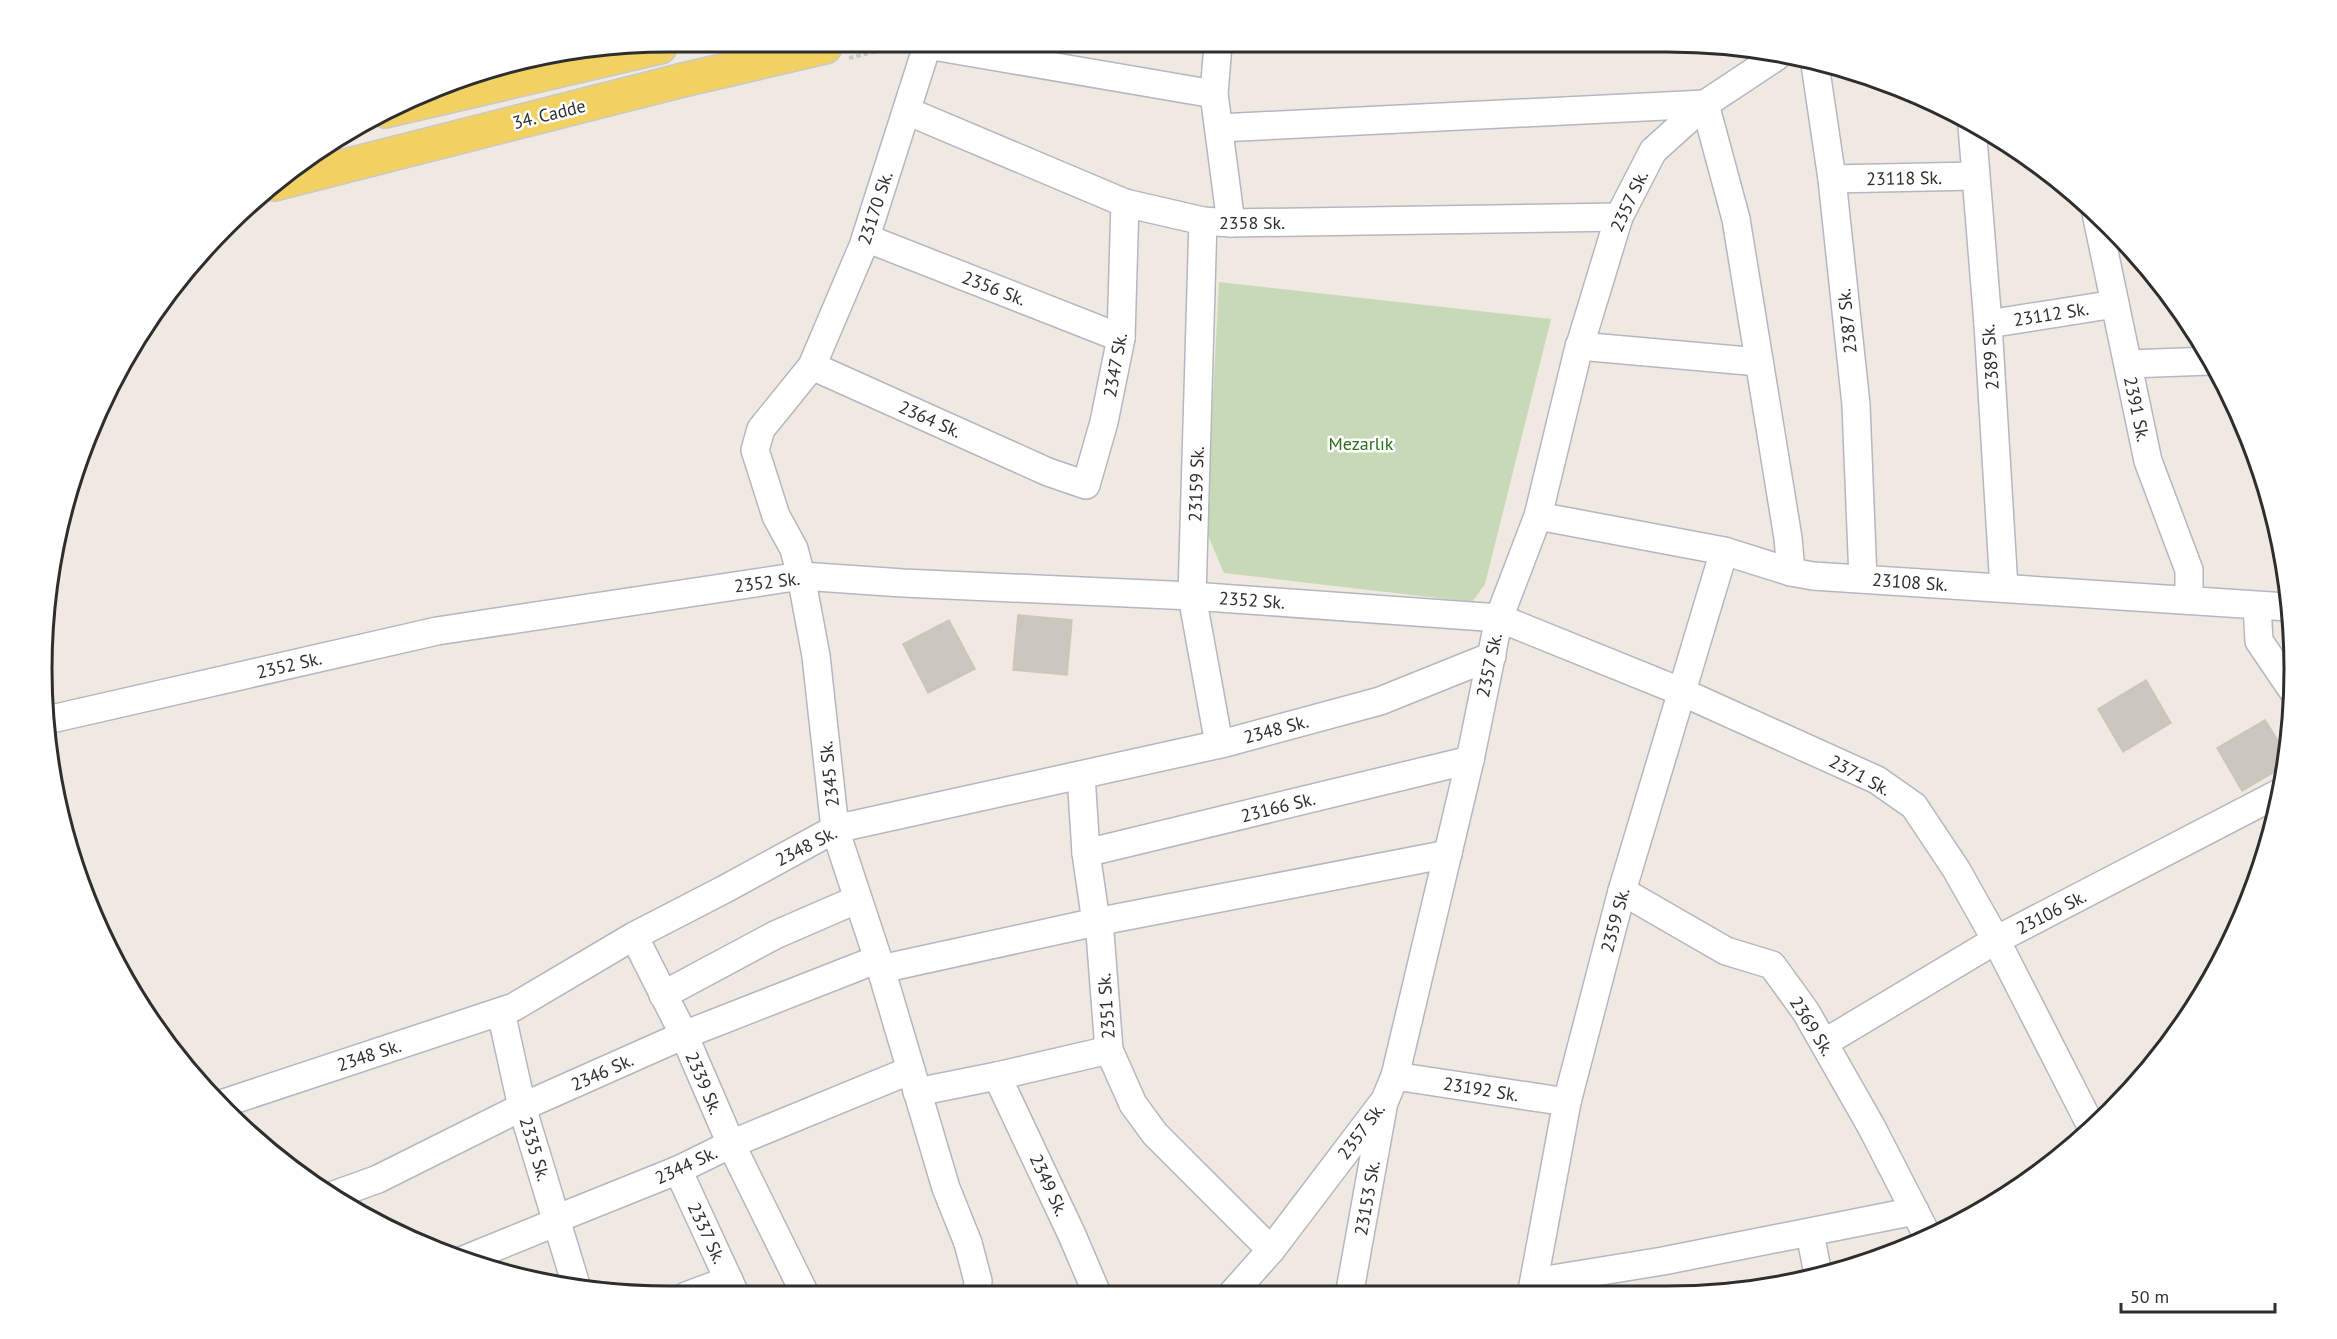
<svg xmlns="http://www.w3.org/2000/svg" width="2337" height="1339" viewBox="0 0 2337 1339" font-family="'PT Sans',sans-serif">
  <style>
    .cemetery { fill: #c8d9b8 }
    .building { fill: #cbc7bf; stroke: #cbc5ba; stroke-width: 1.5 }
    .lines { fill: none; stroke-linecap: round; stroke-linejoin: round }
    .minor-casing { stroke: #b4b7c1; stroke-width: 30 }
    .major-casing { stroke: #c9c9c9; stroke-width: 36 }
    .path { stroke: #c9c9c9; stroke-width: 4; stroke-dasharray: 4.5 3; stroke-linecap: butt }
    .minor { stroke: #fff; stroke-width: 27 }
    .major { stroke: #f2d163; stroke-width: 33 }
    .labels { text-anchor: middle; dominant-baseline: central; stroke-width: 5; stroke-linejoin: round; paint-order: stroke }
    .street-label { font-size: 18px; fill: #2e2e2e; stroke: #fff }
    .park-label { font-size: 18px; fill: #2c6e1b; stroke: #fff }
    .rim { fill: none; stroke: #2e2e2e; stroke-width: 3 }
  </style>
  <rect width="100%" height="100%" fill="#efe9e1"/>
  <path class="cemetery" d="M1219,282L1551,319L1485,584L1472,602L1224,573L1206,531Z"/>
  <g class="building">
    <path d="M1018,615L1072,620L1067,675L1013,670Z"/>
    <path d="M949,620L975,669L928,693L903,644Z"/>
    <path d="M2146,680L2171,723L2123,752L2098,709Z"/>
    <path d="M2265,720L2287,755L2286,765L2242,791L2217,748Z"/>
  </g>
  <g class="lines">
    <g class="minor-casing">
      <g id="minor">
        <path d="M1218,45L1214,94L1231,223"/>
        <path d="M927,46L863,246L812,366L761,429L755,450L776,516L794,549L801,576L816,656L835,829L878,959L946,1188L968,1243L978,1281L976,1296"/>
        <path d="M933,46L1214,94"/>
        <path d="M1815,64L1832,179L1856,405L1863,579"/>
        <path d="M907,111L1125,203L1203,221L1231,223L1619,217"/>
        <path d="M1972,126L1988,324L2004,588"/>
        <path d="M1219,128L1705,104L1736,219L1788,538L1791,572"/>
        <path d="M1832,179L1975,176"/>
        <path d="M2096,213L2148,461L2189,570V600"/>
        <path d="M1203,221L1192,596L1219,744"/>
        <path d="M866,238L1121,338"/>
        <path d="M1988,324L2115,304"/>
        <path d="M1579,346L1759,362"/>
        <path d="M2128,364L2211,361"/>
        <path d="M812,366L1048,472L1086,485L1104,422L1121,338L1125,203"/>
        <path d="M1538,516L1724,551L1791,572L1813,576L2289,607"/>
        <path d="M2257,606L2259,641L2293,691"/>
        <path d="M47,720L437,631L801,576L903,583L1192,596L1499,618L1682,692L1877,780L1914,806L1956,869L1996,940L2092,1128"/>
        <path d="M1081,775L1086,853L1096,922L1100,933L1109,1050L1133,1104L1155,1134L1271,1250"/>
        <path d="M1086,853L1470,760"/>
        <path d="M1622,891L1726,951L1772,965L1806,1012L1871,1126L1928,1237"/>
        <path d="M634,936L684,1035L731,1144L806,1296"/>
        <path d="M881,969L1096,922L1448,854"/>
        <path d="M663,995L775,935L858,899"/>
        <path d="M501,1012L522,1107L576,1285"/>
        <path d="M1824,1043L1996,940L2283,791"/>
        <path d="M997,1076L1072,1235L1098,1296"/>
        <path d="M1395,1076L1567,1102"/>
        <path d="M917,1092L997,1076L1109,1050"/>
        <path d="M221,1104L514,1007L634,936L725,889L835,829L1225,743L1380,701L1492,656"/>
        <path d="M678,1170L736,1296"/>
        <path d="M331,1196L378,1179L522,1107L684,1035L878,959"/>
        <path d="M1810,1233L1818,1274"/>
        <path d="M461,1261L547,1226L556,1219L678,1170L731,1144L911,1070"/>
        <path d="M1534,1282L1663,1261L1915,1211"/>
        <path d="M686,1296L729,1280"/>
        <path d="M1230,1296L1271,1250L1385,1100L1395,1076L1470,760L1499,618L1538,516L1577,355L1619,217L1653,151L1705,104L1776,57"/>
        <path d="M1349,1296L1383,1107"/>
        <path d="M1531,1296L1567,1102L1622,891L1724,551"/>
      </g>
    </g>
    <g class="major-casing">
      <g id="major">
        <path d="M385,111L660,47"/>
        <path d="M274,184L683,80L825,47"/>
      </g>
    </g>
    <path class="path" d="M849,58L898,46"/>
    <use href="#minor" class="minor"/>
    <use href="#major" class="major"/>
  </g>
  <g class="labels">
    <g class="street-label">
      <text transform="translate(549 114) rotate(-14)">34. Cadde</text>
      <text transform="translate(1904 178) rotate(-1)">23118 Sk.</text>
      <text transform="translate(1629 201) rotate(-65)">2357 Sk.</text>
      <text transform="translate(875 208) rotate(-72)">23170 Sk.</text>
      <text x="1252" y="222">2358 Sk.</text>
      <text transform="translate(994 288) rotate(21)">2356 Sk.</text>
      <text transform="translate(2051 314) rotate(-9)">23112 Sk.</text>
      <text transform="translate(1847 321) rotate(-96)">2387 Sk.</text>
      <text transform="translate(1990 357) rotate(-94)">2389 Sk.</text>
      <text transform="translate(1115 365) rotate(-80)">2347 Sk.</text>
      <text transform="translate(2137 409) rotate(78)">2391 Sk.</text>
      <text transform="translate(930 419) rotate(24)">2364 Sk.</text>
      <text transform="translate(1196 484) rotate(-88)">23159 Sk.</text>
      <text transform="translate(767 582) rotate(-7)">2352 Sk.</text>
      <text transform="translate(1910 582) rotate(4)">23108 Sk.</text>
      <text transform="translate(1252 600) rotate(4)">2352 Sk.</text>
      <text transform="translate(289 665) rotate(-13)">2352 Sk.</text>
      <text transform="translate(1489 665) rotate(-78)">2357 Sk.</text>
      <text transform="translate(1276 729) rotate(-15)">2348 Sk.</text>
      <text transform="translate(829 774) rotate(-96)">2345 Sk.</text>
      <text transform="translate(1860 775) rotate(28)">2371 Sk.</text>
      <text transform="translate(1278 807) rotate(-14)">23166 Sk.</text>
      <text transform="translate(806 846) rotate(-27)">2348 Sk.</text>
      <text transform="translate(2051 912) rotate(-27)">23106 Sk.</text>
      <text transform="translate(1615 920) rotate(-75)">2359 Sk.</text>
      <text transform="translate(1106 1006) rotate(-94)">2351 Sk.</text>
      <text transform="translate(1812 1026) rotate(58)">2369 Sk.</text>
      <text transform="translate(369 1055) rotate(-18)">2348 Sk.</text>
      <text transform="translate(602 1072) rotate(-24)">2346 Sk.</text>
      <text transform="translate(704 1083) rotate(67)">2339 Sk.</text>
      <text transform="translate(1481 1089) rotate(9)">23192 Sk.</text>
      <text transform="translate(1361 1131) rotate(-53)">2357 Sk.</text>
      <text transform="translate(535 1149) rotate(73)">2335 Sk.</text>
      <text transform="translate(686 1165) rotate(-25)">2344 Sk.</text>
      <text transform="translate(1049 1185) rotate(65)">2349 Sk.</text>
      <text transform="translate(1367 1198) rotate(-80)">23153 Sk.</text>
      <text transform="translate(707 1233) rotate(65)">2337 Sk.</text>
    </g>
    <g class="park-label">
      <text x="1361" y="443">Mezarlık</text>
    </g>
  </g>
  <path d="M0 0H2337V1339H0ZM669 52H1667A617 617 0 0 1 2284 669V669A617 617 0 0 1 1667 1286H669A617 617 0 0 1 52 669V669A617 617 0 0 1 669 52Z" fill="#fff" fill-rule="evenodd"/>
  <path class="rim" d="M669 52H1667A617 617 0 0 1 2284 669V669A617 617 0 0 1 1667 1286H669A617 617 0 0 1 52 669V669A617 617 0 0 1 669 52Z"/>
  <path d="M2121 1303v9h154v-9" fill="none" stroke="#2e2e2e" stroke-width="3"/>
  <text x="2130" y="1303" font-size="18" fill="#2e2e2e" stroke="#ffffff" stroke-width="4.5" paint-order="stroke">50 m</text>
</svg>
